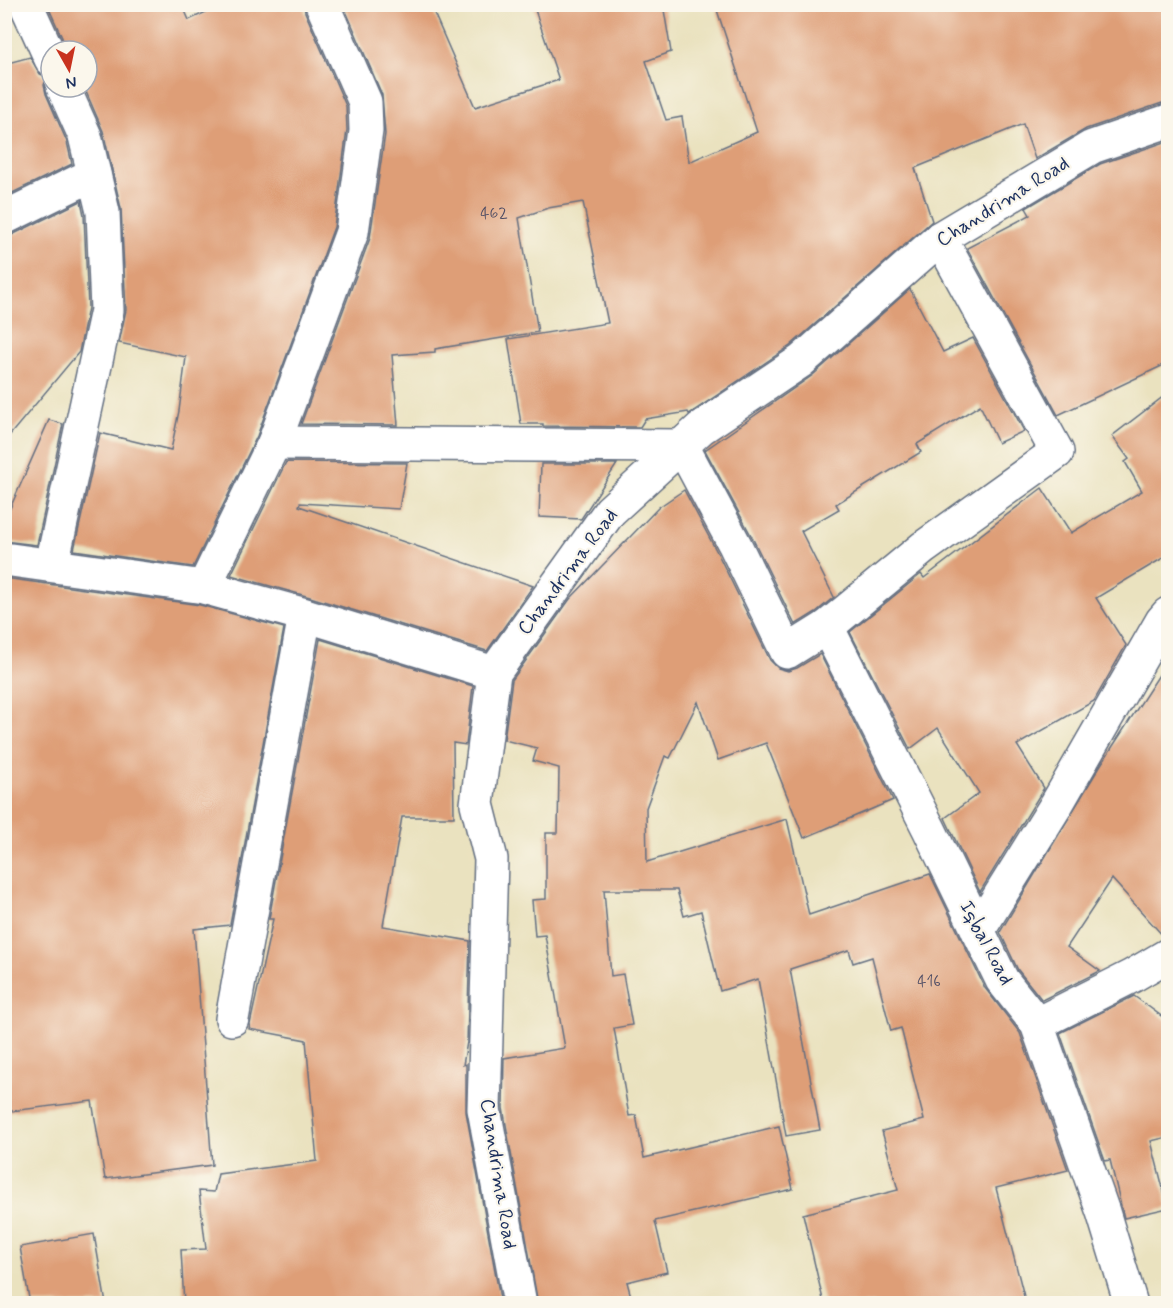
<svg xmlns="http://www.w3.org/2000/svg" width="1173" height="1308" viewBox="0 0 1173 1308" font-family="Mynerve,sans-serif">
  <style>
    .building { fill: #de9e77 }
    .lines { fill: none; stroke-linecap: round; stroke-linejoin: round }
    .minor-casing { stroke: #636e80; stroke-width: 36 }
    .minor { stroke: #fff; stroke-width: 33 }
    .labels { text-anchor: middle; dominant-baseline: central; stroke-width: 4.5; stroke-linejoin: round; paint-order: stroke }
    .number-label { font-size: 16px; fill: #4c4b64 }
    .street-label { font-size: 20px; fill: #1b2f5e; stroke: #fbf7ec }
  </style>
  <rect width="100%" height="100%" fill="#fbf7ec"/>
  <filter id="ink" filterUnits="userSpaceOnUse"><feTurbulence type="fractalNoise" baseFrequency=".0167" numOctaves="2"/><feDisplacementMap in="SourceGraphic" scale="12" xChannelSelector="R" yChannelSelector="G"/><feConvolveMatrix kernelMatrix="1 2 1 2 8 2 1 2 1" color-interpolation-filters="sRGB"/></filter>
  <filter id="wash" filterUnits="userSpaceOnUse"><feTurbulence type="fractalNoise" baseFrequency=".008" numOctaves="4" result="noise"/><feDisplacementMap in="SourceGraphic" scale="24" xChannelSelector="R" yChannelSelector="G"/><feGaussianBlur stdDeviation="1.35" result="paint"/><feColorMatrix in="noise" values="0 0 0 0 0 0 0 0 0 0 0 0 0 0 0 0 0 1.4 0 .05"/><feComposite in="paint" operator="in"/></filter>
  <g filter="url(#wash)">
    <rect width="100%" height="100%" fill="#eae2bf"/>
    <g id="blocks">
      <g class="building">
        <path d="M47,4H182L189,20L223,4H304L305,12L346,106L347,130L334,227L257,436L193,567L74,550L100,433L171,450L179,411L186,357L119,343L126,310L121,208L103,131L84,87H87V51H68Z"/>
        <path d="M343,4H430L475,107L559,80L533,4H663L671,52L646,61L666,120L682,117L689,162L757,132L715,4H1168V103H1162L1086,129L1035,159L1023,124L915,168L932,221L790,346L689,414L688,412L645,419L640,427L543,426V424H521L508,339L608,323L583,202L548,208L519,218L538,332L435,349V352L392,355L398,425L301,424L370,238L385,134L382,95Z"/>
        <path d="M30,57L40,74L47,77L44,85L46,94L67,142L72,164L4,197V64Z"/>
        <path d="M1168,141V363L1058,415L967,248L1030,215L1026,208L1100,164Z"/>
        <path d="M81,201L84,215L88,308L79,352L4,442V236L12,235Z"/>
        <path d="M910,289L943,352L973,338L1024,431L998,443L980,405L917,444L921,452L836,504L839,509L801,531L834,597L816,612L795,625L752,537L705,450L813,375Z"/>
        <path d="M1168,393V555L1096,598L1126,645L1094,701L1017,745L1044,788L980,892L945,818L979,793L938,728L910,749L850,632L921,574L924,578L1042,488L1071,533L1142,491L1125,462L1129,459L1112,436Z"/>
        <path d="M49,420L63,424L37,545L4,541V522Z"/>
        <path d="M286,462L407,463L399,509L300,503L299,506L533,586L487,651L310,597L231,575Z"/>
        <path d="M541,464H617L581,519L539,517Z"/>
        <path d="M684,490L718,554L770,660L778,668L788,671L797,668L820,654L893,800L804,838L766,743L718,760L698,702L670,758L665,756L646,808L647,862L787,819L809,915L930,874L985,988L1020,1033L1068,1170L996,1188L1026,1304H824L803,1214L898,1190L882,1131L924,1120L901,1028L891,1031L872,957L853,963L849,950L790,969L820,1130L786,1136L758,979L720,991L701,911L684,916L677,890H604L611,976L623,974L632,1025L614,1028L629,1116L636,1115L644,1158L779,1126L793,1189L655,1221L667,1272L627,1282L633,1304H538L503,1108L504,1058L565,1048L545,935L535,936L532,900L546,899V833H558L559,768L533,761L537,748L504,740L512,680L570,599L659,507Z"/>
        <path d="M4,578L200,605L284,628L230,925L194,929L212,1165L105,1179L92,1101L4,1112Z"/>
        <path d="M320,639L473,686L466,745L453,743L454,817H402L383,926L470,941L467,1042L463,1065L466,1064V1112L501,1304H184L181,1250L206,1249L199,1191L214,1192L218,1174L317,1161L306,1040L249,1029L273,919H269Z"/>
        <path d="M1168,661V936L1164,937L1112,879L1067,947L1100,971L1042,1000L1018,970L1000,932L1100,766Z"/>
        <path d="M1134,996L1168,1021V1137L1151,1141L1168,1208L1124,1218L1110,1160L1105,1161L1060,1033Z"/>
        <path d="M94,1234L106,1304H30L20,1247Z"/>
      </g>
    </g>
  </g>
  <g filter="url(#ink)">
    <use href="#blocks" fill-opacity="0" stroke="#636e80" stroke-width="1.5"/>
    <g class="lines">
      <g class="minor-casing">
        <g id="minor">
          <path d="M26,4L51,59"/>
          <path d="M4,218L94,174"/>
          <path d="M274,443L682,446L735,545L787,652L827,627L923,548L1057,452L940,238"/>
          <path d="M4,559L204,587L305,615L494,673"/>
          <path d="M52,564L107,310L103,212L85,136L63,87"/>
          <path d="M204,587L274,443L352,232L366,131L365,102L322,4"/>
          <path d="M827,627L929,829L1002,980L1037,1024L1103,1212L1131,1304"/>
          <path d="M978,931L1055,807L1162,621L1168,614"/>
          <path d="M232,1019L305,615"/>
          <path d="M1037,1024L1132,976L1168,955"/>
          <path d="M520,1304L484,1109L491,859L477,804L494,673L610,511L701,428L801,361L940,238L1092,147L1168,121"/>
        </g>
      </g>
      <use href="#minor" class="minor"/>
    </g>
  </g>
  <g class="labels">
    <g class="number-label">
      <text x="494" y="213">462</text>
      <text x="929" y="981">416</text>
    </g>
    <g class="street-label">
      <text transform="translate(1003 202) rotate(-32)">Chandrima Road</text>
      <text transform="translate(568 572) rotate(-53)">Chandrima Road</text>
      <text transform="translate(986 943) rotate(62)">Iqbal Road</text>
      <text transform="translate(498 1174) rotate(81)">Chandrima Road</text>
    </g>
  </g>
  <rect width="1173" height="1308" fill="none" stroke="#fbf7ec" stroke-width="24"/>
  <g transform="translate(69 69) rotate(171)"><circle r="28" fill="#fbf7ec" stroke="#a1a7b3" stroke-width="1.5"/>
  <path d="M0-4.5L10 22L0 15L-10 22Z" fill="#c8321e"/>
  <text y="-9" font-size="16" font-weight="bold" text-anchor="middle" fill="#1b2f5e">N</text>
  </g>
</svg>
